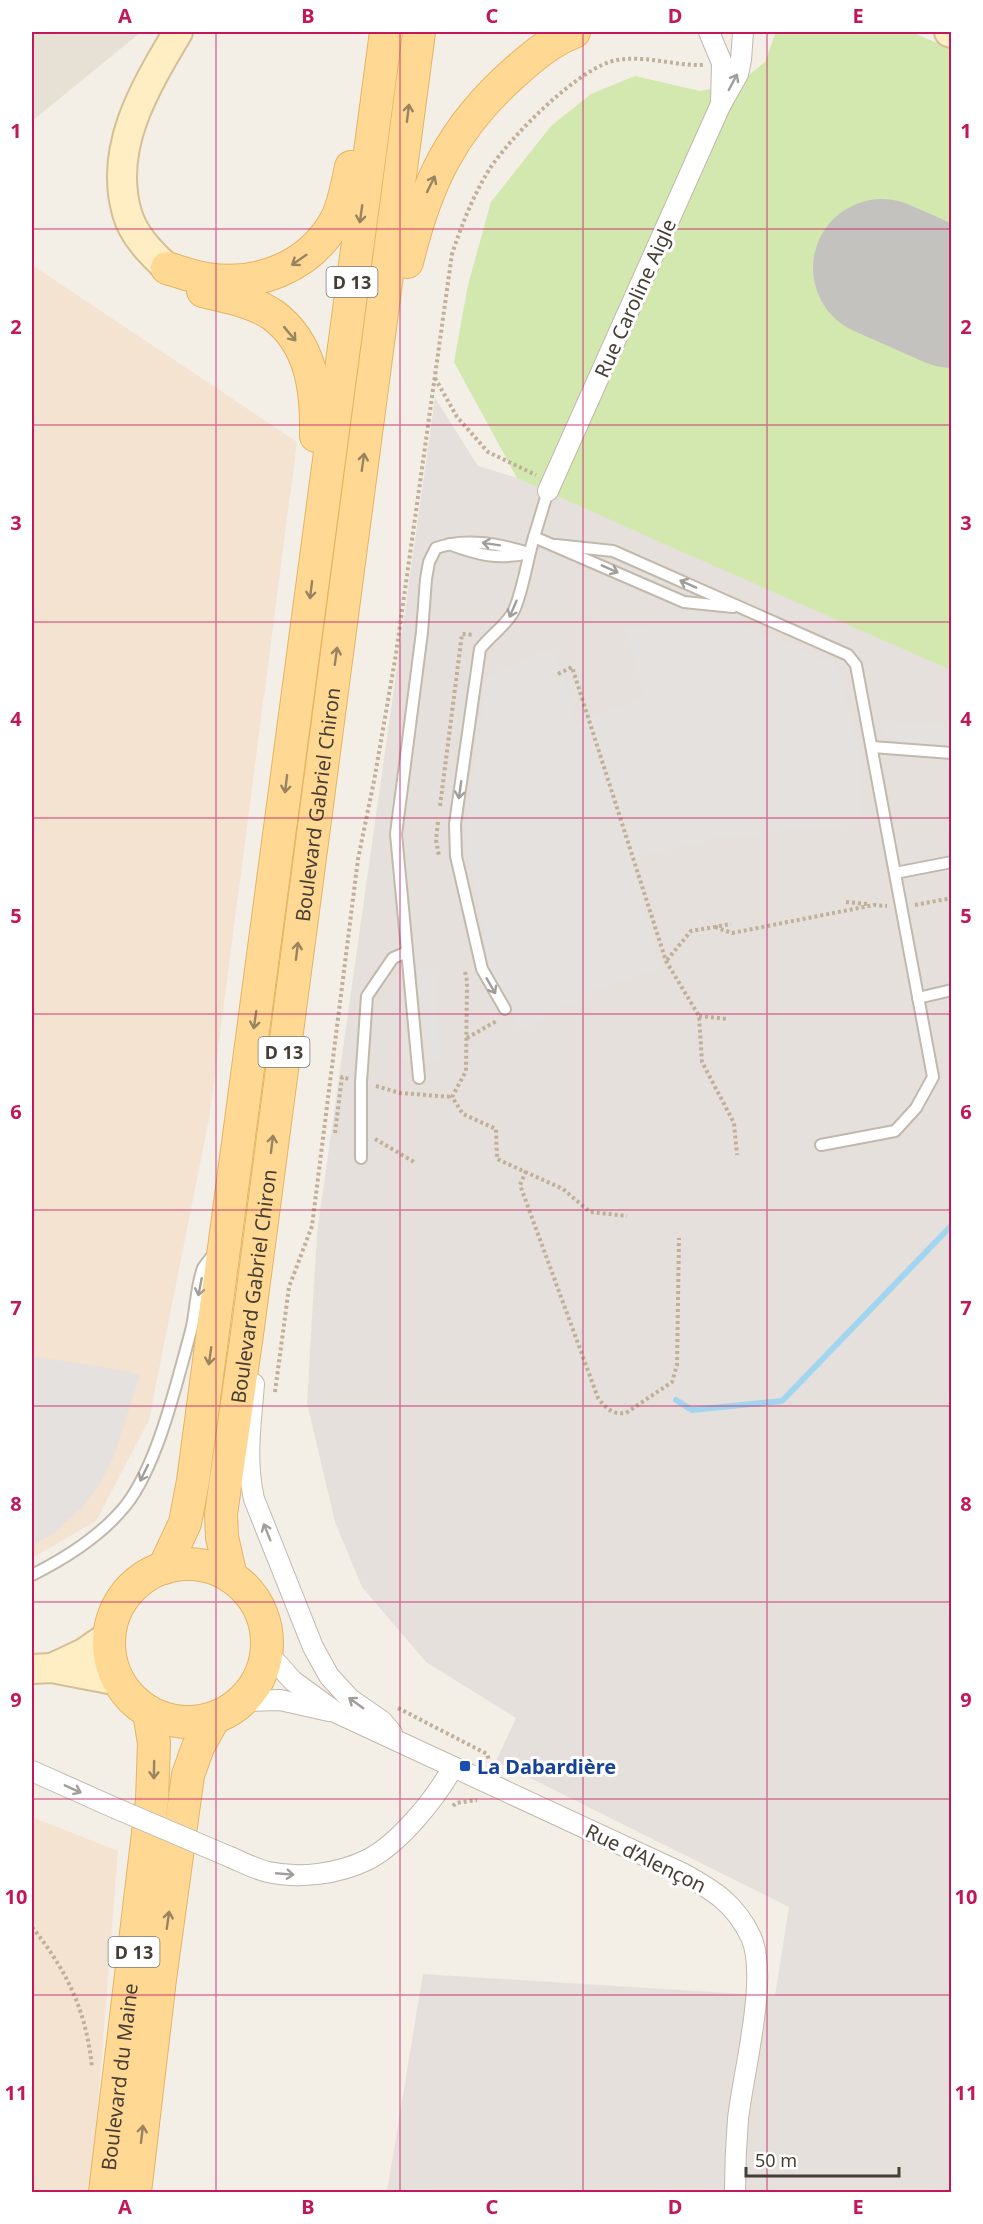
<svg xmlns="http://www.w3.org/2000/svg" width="983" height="2224" viewBox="0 0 983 2224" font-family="'Noto Sans',sans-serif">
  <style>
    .residential { fill: #e7e0d4 }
    .commercial { fill: #f5e3d1 }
    .industrial { fill: #e5e0db }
    .green { fill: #d2e8ae }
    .parking { fill: #e4e1de }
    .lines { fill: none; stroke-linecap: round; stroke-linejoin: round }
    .stream { stroke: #a2d6f0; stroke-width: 6 }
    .runway { stroke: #c4c2be; stroke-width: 138 }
    .lane-casing { stroke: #c2b8ac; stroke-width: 14 }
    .street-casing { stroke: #c2b8ac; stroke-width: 22 }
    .secondary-casing { stroke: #d4bf96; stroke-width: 32 }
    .primary-casing { stroke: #e4b463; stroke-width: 34 }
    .path { stroke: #c0b09a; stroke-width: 4; stroke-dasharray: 3 3; stroke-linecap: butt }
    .lane { stroke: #fff; stroke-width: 10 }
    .street { stroke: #fff; stroke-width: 20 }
    .secondary { stroke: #ffedc4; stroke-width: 28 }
    .primary { stroke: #ffd994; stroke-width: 32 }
    .street-bridge-casing { stroke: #c2b8ac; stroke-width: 22; stroke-linecap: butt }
    .street-bridge { stroke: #fff; stroke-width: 20 }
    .oneway { stroke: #a29e9a }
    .oneway2 { stroke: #998460 }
    .grid { fill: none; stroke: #c2185b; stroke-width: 1.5; stroke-opacity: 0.55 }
    .transit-dot { fill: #1a4fb4; stroke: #fff; stroke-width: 2 }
    .labels { text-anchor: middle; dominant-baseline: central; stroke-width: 6; stroke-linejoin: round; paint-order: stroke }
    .shield { fill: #fff; stroke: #7e7872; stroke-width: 1.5 }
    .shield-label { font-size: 18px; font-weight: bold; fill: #463e35 }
    .street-label { font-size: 20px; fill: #463e35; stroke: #fff }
    .transit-label { font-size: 20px; font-weight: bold; fill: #164399; stroke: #fff; text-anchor: start }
    .neatline { fill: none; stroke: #c2185b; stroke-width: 2 }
    .grid-label { font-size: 20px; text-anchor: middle; font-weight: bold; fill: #c2185b }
  </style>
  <rect width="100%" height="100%" fill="#f3eee6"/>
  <path class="residential" d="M32,32H141L32,121Z"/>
  <g class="commercial">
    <path d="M32,265L297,442L209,1119L149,1420L96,1521L32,1558Z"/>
    <path d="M32,1817L118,1851L91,2192H32Z"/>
  </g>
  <path class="industrial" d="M435,398L478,466L517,478L951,669V2192H387L423,1974L775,1996L789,1907L496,1761L516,1718L426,1662L362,1587L335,1522L307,1403L317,1233Z"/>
  <path class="green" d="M776,32H911L951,49V670L671,547L517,478L454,362L468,285L491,202L551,126L591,94L635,76L700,91L738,84L765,62Z"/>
  <g class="parking">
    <path d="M714,613L837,665L861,758L863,823L716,838L630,859L661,968L603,986L557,1010L521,1033L489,967L465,832L488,675L553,649L577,723L644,698L627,629Z"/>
    <path d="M880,720L951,726V748L883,739Z"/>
    <path d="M433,967L441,1063L400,1062L394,994L403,993L417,969Z"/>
    <path d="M32,1356L126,1371L140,1375L113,1458L98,1487L82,1507L56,1531L32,1546Z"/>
  </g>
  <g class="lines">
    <path class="stream" d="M676,1400L692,1410L782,1401L952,1225"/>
    <path class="runway" d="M882,268L952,299"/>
    <g class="lane-casing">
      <g id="lane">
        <path d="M548,491L534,537L684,602L733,607"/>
        <path d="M556,545L613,551L848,655L856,665L933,1077L916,1108L895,1131L821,1145"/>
        <path d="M872,747L952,753"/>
        <path d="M895,873L952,862"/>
        <path d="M918,998L952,990"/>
        <path d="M505,1009L482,969L456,856L455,824L480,649C490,636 503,628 512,614C521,600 528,556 534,537"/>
        <path d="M419,1078L396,834L422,632L426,579L429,562L436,548C466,537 499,544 529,553C498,560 478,555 449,544"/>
        <path d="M361,1158V1082L367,996L393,958L407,952"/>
        <path d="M32,1575C66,1558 102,1535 126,1505C158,1464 177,1381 191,1331C196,1311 196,1286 203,1268C206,1263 211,1258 214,1253"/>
      </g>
    </g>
    <g class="street-casing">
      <g id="street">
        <path d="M709,32L722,63L721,104L738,74L741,60L743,32"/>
        <path d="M548,491L721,104"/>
        <path d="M254,1384C251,1423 245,1460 254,1499L313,1647L329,1676L350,1699L382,1721L392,1733"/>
        <path d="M267,1652L293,1681L337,1713L682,1873C713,1890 735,1903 751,1937C769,1977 743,2073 738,2119C736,2143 735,2168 735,2192"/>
        <path d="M242,1701L280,1700L329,1711"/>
        <path d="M32,1771L115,1808"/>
        <path d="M230,1857C242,1862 255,1869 268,1872C300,1879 338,1874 367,1860C399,1844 436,1798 453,1767"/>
      </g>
    </g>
    <g class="secondary-casing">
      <g id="secondary">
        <path d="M949,32L952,33"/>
        <path d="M167,268C151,253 133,235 127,213C108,147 146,86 178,32"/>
        <path d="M52,1668L84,1653L110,1635"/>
        <path d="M32,1669L52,1668L119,1681"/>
      </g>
    </g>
    <g class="primary-casing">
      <g id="primary">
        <path d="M407,262C426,183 452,128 514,73C533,56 551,41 574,32"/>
        <path d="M167,268C180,272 193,277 207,279C258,287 310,267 336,220C343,207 348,182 351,167"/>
        <path d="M203,291C226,297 253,301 273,315C312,344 317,391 316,436"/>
        <circle cx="188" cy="1643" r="79"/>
        <path d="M164,1568L185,1523L193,1481L386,32"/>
        <path id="s1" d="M231,1577L222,1537L221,1514L248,1327L419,32"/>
        <path id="s2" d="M105,2192L152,1800L154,1743L149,1712"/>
        <path d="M135,2192L160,1979L188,1775L198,1747L214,1718"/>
      </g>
    </g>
    <g class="path">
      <path d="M435,378L457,417L488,452L536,475"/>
      <path d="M558,674L572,667L666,961L699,1016L702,1062L734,1123L737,1155"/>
      <path d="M440,806L462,634L474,635"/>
      <path d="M438,822L436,840L439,856"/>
      <path d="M846,902L867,904"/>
      <path d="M915,905L952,898"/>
      <path d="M715,927L732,933L874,905L887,906"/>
      <path d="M667,960L691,931L731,924"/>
      <path d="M465,972L467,981L466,1071L452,1097L463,1114L496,1129L497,1159L563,1189L590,1212L627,1216"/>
      <path d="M699,1016L728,1019"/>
      <path d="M467,1038L498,1020"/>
      <path d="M376,1086L400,1093L452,1097"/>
      <path d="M335,1133L342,1077L349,1079"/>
      <path d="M375,1139L416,1163"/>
      <path d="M526,1171L520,1185L598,1398C606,1408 612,1415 626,1413L672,1382L677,1365L679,1238"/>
      <path d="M275,1392L289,1287L312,1226L358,859L374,781L396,654L452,254C462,224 473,196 489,170C509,138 580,66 617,60C646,55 675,66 704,65"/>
      <path d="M398,1708L487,1754L490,1763"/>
      <path d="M453,1806L456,1803L477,1800"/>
      <path d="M32,1927C67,1971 86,2010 92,2067"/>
    </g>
    <use href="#lane" class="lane"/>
    <use href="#street" class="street"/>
    <use href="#secondary" class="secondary"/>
    <use href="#primary" class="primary"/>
    <g class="street-bridge-casing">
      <path id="street-bridge" d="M115,1808L230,1857"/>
    </g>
    <use href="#street-bridge" class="street-bridge"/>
  </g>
  <defs><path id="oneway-shaft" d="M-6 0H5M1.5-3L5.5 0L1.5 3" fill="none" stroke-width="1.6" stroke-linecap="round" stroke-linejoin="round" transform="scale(1.5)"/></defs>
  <g class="oneway">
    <use href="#oneway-shaft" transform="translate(733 82) rotate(-62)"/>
    <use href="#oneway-shaft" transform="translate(491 544) rotate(-171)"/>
    <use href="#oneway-shaft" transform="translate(610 569) rotate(24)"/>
    <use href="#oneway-shaft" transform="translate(688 584) rotate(-156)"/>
    <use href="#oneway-shaft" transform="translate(513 609) rotate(113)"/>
    <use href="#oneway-shaft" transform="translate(460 790) rotate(98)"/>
    <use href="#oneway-shaft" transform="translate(491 986) rotate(60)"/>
    <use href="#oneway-shaft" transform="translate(200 1287) rotate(101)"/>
    <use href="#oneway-shaft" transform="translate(144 1473) rotate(116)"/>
    <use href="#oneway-shaft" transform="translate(267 1532) rotate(-112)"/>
    <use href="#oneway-shaft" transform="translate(356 1703) rotate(-144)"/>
    <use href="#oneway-shaft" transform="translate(73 1789) rotate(24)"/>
    <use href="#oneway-shaft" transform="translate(285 1874) rotate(5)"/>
  </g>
  <g class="oneway2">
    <use href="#oneway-shaft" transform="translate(408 113) rotate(-83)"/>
    <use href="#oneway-shaft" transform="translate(431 184) rotate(-64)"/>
    <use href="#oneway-shaft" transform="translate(361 214) rotate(98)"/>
    <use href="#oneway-shaft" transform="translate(299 260) rotate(145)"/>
    <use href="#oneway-shaft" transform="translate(290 334) rotate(50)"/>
    <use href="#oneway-shaft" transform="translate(363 462) rotate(-82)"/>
    <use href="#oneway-shaft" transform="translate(311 590) rotate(97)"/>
    <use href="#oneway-shaft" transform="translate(336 656) rotate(-82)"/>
    <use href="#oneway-shaft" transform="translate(286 784) rotate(97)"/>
    <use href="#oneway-shaft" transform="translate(297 951) rotate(-83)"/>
    <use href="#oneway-shaft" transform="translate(255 1020) rotate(98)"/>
    <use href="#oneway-shaft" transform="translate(272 1144) rotate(-83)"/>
    <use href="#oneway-shaft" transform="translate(210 1356) rotate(98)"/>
    <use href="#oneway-shaft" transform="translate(154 1770) rotate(91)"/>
    <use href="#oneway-shaft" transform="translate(168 1920) rotate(-82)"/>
    <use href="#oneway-shaft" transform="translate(142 2134) rotate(-83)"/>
  </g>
  <path class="grid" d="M216,32V2192M400,32V2192M583,32V2192M767,32V2192M32,229H952M32,425H952M32,622H952M32,818H952M32,1014H952M32,1210H952M32,1406H952M32,1602H952M32,1799H952M32,1995H952"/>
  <rect class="transit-dot" x="459" y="1760" width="12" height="12" rx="3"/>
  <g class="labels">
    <g class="shield">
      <rect x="326.5" y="267" width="51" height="30" rx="4.5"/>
      <rect x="258.5" y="1037" width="51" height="30" rx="4.5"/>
      <rect x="108.5" y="1937" width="51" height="30" rx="4.5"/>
    </g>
    <g class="shield-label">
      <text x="352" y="282">D 13</text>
      <text x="284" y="1052">D 13</text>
      <text x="134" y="1952">D 13</text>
    </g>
    <g class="street-label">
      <text transform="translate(635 298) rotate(-66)">Rue Caroline Aigle</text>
      <text stroke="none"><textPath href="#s1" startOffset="780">Boulevard Gabriel Chiron</textPath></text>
      <text stroke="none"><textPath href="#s1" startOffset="294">Boulevard Gabriel Chiron</textPath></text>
      <text transform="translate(646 1858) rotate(26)">Rue d’Alençon</text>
      <text stroke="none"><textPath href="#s2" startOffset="116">Boulevard du Maine</textPath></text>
    </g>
    <g class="transit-label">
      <text x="477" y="1766">La Dabardière</text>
    </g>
  </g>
  <rect width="983" height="2224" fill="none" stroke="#ffffff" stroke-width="66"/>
  <path d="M746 2167v9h153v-9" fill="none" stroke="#463e35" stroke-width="3"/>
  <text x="755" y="2167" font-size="18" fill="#463e35" stroke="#ffffff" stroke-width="4.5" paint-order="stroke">50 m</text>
  <rect x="33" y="33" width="917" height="2158" class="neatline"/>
  <g class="grid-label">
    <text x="125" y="23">A</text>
    <text x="308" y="23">B</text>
    <text x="492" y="23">C</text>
    <text x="675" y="23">D</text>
    <text x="858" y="23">E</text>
    <text x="16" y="138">1</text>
    <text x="966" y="138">1</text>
    <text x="16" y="334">2</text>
    <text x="966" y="334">2</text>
    <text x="16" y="530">3</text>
    <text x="966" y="530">3</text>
    <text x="16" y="726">4</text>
    <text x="966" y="726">4</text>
    <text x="16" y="923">5</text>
    <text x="966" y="923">5</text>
    <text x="16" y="1119">6</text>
    <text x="966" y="1119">6</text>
    <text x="16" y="1315">7</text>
    <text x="966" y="1315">7</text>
    <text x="16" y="1511">8</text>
    <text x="966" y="1511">8</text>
    <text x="16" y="1707">9</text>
    <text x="966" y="1707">9</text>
    <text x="16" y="1904">10</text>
    <text x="966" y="1904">10</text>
    <text x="16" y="2100">11</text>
    <text x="966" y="2100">11</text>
    <text x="125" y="2214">A</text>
    <text x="308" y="2214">B</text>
    <text x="492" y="2214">C</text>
    <text x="675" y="2214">D</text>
    <text x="858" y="2214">E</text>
  </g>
</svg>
